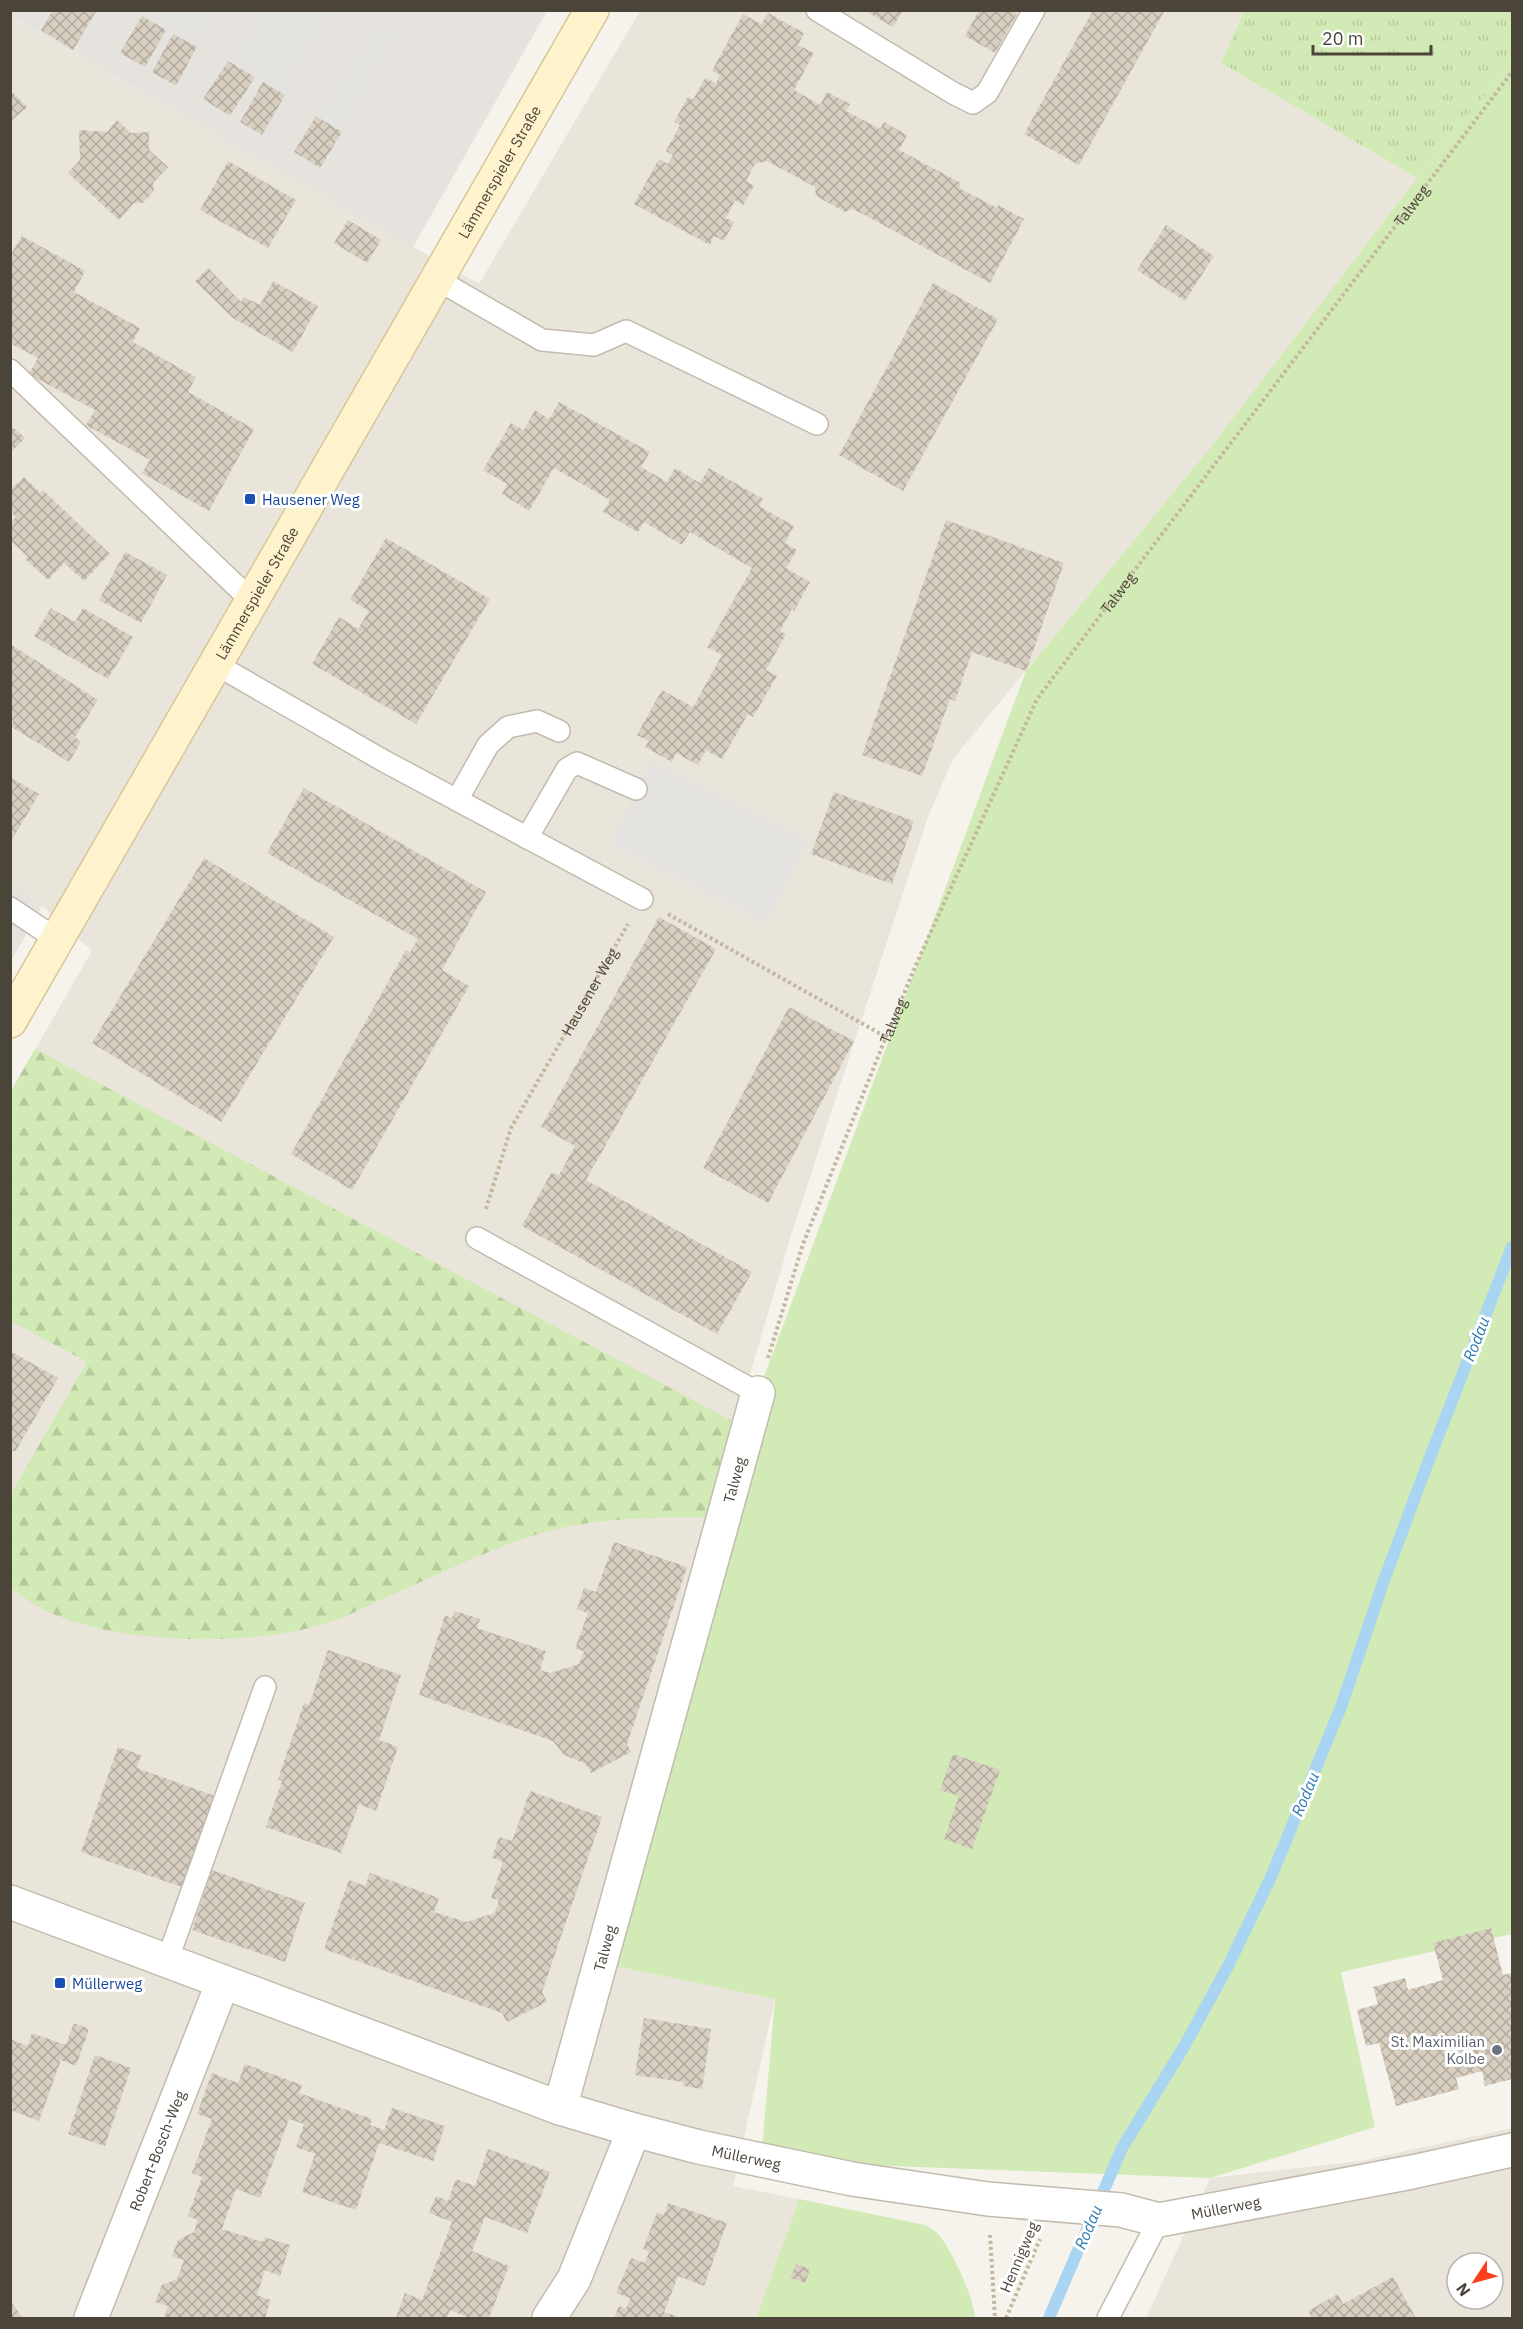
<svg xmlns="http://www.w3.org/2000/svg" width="1523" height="2329" viewBox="0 0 1523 2329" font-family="'IBM Plex Sans',sans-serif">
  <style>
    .residential { fill: #eae5da; fill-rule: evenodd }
    .industrial { fill: #e6e2dd }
    .green { fill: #d2eab5 }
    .forest { fill: url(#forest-firs) }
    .park { fill: url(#park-tufts) }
    .parking { fill: #e5e3e0 }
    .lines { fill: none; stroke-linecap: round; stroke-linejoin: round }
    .stream { stroke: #a9d4f2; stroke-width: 12 }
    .building { fill: url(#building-cross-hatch) }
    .lane-casing { stroke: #c2bbae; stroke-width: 24 }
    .street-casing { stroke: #c2bbae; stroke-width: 36 }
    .secondary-casing { stroke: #d6c79b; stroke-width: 36 }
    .path { stroke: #c4b79f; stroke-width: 4; stroke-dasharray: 3 3; stroke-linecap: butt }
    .lane { stroke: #fff; stroke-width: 21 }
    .street { stroke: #fff; stroke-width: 33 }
    .secondary { stroke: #fff3cd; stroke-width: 33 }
    .transit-dot { fill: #1a4fb4; stroke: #fff; stroke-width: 2 }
    .worship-dot { fill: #6b7280; stroke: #fff; stroke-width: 2 }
    .labels { text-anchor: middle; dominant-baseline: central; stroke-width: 6; stroke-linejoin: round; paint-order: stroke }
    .street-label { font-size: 15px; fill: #4b4439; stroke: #fff }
    .transit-label { font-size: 15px; fill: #164399; stroke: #fff; text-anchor: start }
    .worship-label { font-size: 15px; fill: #5b616d; stroke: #fff; text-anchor: end }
    .water-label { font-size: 16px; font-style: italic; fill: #2e7ab2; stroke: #fff }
  </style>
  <defs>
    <pattern id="forest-firs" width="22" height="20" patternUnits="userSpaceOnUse" patternTransform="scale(1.5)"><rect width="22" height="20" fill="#d2eab5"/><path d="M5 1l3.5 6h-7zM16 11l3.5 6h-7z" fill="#b6ca9c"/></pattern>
    <pattern id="park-tufts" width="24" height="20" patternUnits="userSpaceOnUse" patternTransform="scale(1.5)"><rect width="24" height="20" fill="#d2eab5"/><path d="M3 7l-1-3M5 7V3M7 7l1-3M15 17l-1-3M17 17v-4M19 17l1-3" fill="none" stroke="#b6ca9c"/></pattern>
    <pattern id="building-cross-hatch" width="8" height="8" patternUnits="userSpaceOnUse" patternTransform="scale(1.5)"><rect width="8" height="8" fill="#d8cfc1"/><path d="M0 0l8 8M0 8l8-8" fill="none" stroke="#b1aa9e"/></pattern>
  </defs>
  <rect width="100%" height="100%" fill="#f6f3ec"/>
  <g class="residential">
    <path d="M640,11H1244L1221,63L1417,178L1210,448L953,759L928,817L792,1232L748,1381L587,1960L775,1999L733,2186L799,2199L756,2318H11V1091L92,951L11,878L10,17L479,284Z"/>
    <path d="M1512,2128V2318H1146L1210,2178L1360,2161ZM1457,2263H1493V2299H1457Z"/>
  </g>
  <g class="industrial">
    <path d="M11,10L547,11L413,247L11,17Z"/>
    <path d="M11,878L42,906L11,961Z"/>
  </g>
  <g class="green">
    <path d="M1512,61V1934L1341,1972L1375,2127L1210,2178L761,2161L775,1999L586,1960L758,1393L1026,671L1210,448L1417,178Z"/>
    <path d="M799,2199L925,2225C930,2228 936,2231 940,2236C953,2253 974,2298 975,2318H756Z"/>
  </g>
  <path class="forest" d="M35,1049L736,1423L710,1517C660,1517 611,1517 561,1528C502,1541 433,1578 376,1602C361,1609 346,1617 330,1622C254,1647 127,1645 53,1614C39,1608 24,1598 11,1588V1494L87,1362L11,1321V1091Z"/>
  <path class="park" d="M1244,11H1512V61L1417,178L1221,63Z"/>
  <g class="parking">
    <path d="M141,10H220V11L200,45Z"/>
    <path d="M259,11H336L285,95L228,61Z"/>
    <path d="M376,19L401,35L342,132L316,116Z"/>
    <path d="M651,761L808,840L767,922L610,843Z"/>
  </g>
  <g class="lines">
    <path class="stream" d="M1049,2318L1122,2148L1185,2045L1228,1966L1271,1877L1341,1707L1383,1583L1427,1465L1512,1247"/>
  </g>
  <g class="building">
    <path d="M53,10H97L73,50L41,30Z"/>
    <path d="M864,10H903L893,27Z"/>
    <path d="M979,10H1011L1017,14L995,53L965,36Z"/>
    <path d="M1093,10H1165L1079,165L1024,134Z"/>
    <path d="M768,13L804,33L798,45L814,53L794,90L820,105L827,92L850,104L846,111L880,129L884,122L907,135L899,150L961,183L959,188L997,208L998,205L1024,219L990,283L863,214L852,209L845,212L816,196L815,187L767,161L755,164L746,181L754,186L743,205L735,200L726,218L734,222L724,241L714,236L710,245L634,204L659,159L668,164L673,155L666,151L680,125L674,122L688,97L693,100L705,78L716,83L720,75L712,71L743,14L761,24Z"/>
    <path d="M142,16L166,30L145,67L120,53Z"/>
    <path d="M173,34L197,47L176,86L152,72Z"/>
    <path d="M228,61L255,77L230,116L203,99Z"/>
    <path d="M263,82L285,95L262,135L240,122Z"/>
    <path d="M10,90L27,107L10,122Z"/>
    <path d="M316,116L342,132L320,168L294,152Z"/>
    <path d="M117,120L131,133L149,132V150L168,167L153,183L154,191L143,203H134L119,220L68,173L80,160L79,130L107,132Z"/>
    <path d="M228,161L296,200L268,248L200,210Z"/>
    <path d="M348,220L381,240L367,263L334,243Z"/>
    <path d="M1166,225L1214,256L1185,301L1137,270Z"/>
    <path d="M22,236L85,271L74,292L140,328L133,342L196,377L188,392L254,429L209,511L142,473L150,460L86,425L95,410L29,374L38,358L10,343V256Z"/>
    <path d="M208,268L241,302L244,297L260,305L273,281L318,306L293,352L233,318L195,281Z"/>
    <path d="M933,283L998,319L903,491L839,455Z"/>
    <path d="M559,402L650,452L641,467L667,482L675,468L700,483L709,468L763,499L759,506L794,526L785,543L797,550L786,568L810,582L794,611L792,609L780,631L786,634L766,670L777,676L753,717L748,714L722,759L706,750L698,765L676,753L672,762L645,747L649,741L637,735L662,690L693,707L722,655L707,647L752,568L690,532L682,545L644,522L638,532L603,512L610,500L554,468L529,511L502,494L507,484L483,470L511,423L524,430L535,410L549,419Z"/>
    <path d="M10,425L25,438L10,453Z"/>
    <path d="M24,477L40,493L43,490L110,554L84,581L64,563L48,580L25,559L28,557L10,540V524L16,517L10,511V490Z"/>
    <path d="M946,520L1064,563L1026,671L972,652L955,701L950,699L922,776L862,755Z"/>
    <path d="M386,538L490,599L416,724L312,664L339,617L358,629L369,611L350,600Z"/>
    <path d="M125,552L167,575L141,623L99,600Z"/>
    <path d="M51,608L75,622L83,608L133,637L108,679L34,636Z"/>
    <path d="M10,644L98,700L75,737L81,742L69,762L10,726L13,720L10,719Z"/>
    <path d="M10,777L39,794L12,840L10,839Z"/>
    <path d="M304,788L486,892L442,970L469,986L352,1190L291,1154L406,950L410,952L418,939L267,853Z"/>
    <path d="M834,792L914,821L892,884L811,854Z"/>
    <path d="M204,858L334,937L221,1122L92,1043Z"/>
    <path d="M659,917L716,949L586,1180L752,1272L717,1334L522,1226L551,1173L559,1175L575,1146L541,1127Z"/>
    <path d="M789,1007L854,1041L768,1203L703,1168Z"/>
    <path d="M10,1351L58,1378L15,1452L10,1449Z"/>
    <path d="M614,1542L687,1567L627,1744L631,1752L591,1773L586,1764L564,1755L553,1741L419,1695L445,1615L452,1618L455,1611L480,1619L477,1628L546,1651L540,1670L550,1673L579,1664L584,1651L575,1649L588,1613L577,1609L584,1588L596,1592Z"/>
    <path d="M328,1650L401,1675L379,1740L398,1747L376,1811L359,1804L341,1853L266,1827L282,1781L278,1779L304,1703L309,1705Z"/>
    <path d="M118,1747L141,1755L137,1768L215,1796L182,1887L81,1852Z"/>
    <path d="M953,1754L1000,1770L972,1849L944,1839L959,1796L940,1790Z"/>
    <path d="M530,1791L602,1817L542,1992L547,2002L507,2022L502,2013L324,1949L349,1880L365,1886L370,1873L439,1898L434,1912L466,1922L495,1913L499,1900L491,1898L503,1862L492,1858L499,1837L512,1841Z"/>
    <path d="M212,1870L305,1903L285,1962L192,1930Z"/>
    <path d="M1491,1928L1503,1975L1512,1973V2079L1485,2086L1482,2071L1456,2078L1459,2089L1396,2106L1379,2043L1366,2046L1357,2010L1378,2004L1373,1987L1405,1978L1408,1990L1443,1980L1433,1943Z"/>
    <path d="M644,2018L711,2029L702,2089L683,2086V2082L635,2075Z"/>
    <path d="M74,2023L89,2029L76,2066L61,2060L39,2121L10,2110V2039L28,2046L32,2033L66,2045Z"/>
    <path d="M95,2055L131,2068L105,2146L68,2134Z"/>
    <path d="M245,2064L302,2085L299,2093L372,2119L370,2125L384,2130L392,2108L445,2126L433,2161L379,2143L356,2210L302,2192L315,2154L296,2147L304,2124L289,2119L260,2198L236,2189L222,2229L263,2242L264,2237L290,2245L280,2276L265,2270L257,2295L271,2300L265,2318H164L168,2306L155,2302L162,2285L177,2279L184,2260L172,2256L178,2240L194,2232L198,2220L188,2216L202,2177L192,2173L212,2119L197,2114L212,2073L238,2083Z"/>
    <path d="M488,2149L550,2172L527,2233L485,2217L472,2251L509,2266L489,2318H470L450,2310L447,2318H396L405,2293L422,2300L452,2222L429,2213L436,2196L448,2201L456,2179L475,2186Z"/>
    <path d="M668,2203L727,2223L704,2286L678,2276L664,2312L681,2318H614L619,2306L626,2309L630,2298L616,2293L631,2258L645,2263L649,2252L643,2249L657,2212L664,2215Z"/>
    <path d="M796,2264L810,2269L805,2283L790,2278Z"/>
    <path d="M1393,2277L1416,2318H1312L1308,2311L1338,2294L1343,2304Z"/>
    <path d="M10,2301L23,2318H10Z"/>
  </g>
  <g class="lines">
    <g class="lane-casing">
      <g id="lane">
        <path d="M817,10L953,93L973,103L987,93L1034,10"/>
        <path d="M438,280L542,340L594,345L626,331L817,424"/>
        <path d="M10,370L253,602"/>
        <path d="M217,665L384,761L642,899"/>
        <path d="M457,800L488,745L508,727L537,721L559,731"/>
        <path d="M527,838L567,769L577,763L636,789"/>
        <path d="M10,908L58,940"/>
        <path d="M477,1238L758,1393"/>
        <path d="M167,1961L265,1687"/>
        <path d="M1108,2318L1159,2220"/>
      </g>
    </g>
    <g class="street-casing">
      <g id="street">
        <path id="s3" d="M10,1902L560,2108L634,2130L699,2147L852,2179L988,2199L1121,2210L1159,2220L1412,2172L1512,2150"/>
        <path id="s4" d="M560,2108L758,1393"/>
        <path id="s5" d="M91,2318L223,1982"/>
        <path d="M549,2318L574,2279L634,2130"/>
      </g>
    </g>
    <g class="secondary-casing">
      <g id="secondary">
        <path id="s6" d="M10,1021L592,10"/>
      </g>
    </g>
    <g class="path">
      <path d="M668,914L886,1037"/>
      <path id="s1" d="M486,1209L511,1128L628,924"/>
      <path id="s2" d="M768,1358L803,1244L886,1037L915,967L1037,699L1512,72"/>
      <path d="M990,2235L995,2318"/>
      <path d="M1006,2318L1040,2239"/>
    </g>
    <use href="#lane" class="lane"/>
    <use href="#street" class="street"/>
    <use href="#secondary" class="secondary"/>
  </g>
  <g class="transit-dot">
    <rect x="244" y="493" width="12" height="12" rx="3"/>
    <rect x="54" y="1977" width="12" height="12" rx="3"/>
  </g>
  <circle class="worship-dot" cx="1497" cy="2050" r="6"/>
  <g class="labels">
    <g class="street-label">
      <text stroke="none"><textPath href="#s6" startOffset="980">Lämmerspieler Straße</textPath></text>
      <text stroke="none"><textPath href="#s2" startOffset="1332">Talweg</textPath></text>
      <text stroke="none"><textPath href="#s2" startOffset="846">Talweg</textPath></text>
      <text stroke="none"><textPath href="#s6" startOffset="494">Lämmerspieler Straße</textPath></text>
      <text stroke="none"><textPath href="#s1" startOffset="242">Hausener Weg</textPath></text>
      <text stroke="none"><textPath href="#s2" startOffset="360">Talweg</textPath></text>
      <text stroke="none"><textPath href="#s4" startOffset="652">Talweg</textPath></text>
      <text stroke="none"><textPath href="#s4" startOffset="166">Talweg</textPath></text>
      <text stroke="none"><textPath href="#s5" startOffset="180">Robert-Bosch-Weg</textPath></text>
      <text stroke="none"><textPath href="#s3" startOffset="780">Müllerweg</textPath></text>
      <text stroke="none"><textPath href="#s3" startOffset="1266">Müllerweg</textPath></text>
      <text transform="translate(1019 2257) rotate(-67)">Hennigweg</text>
    </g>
    <g class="transit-label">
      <text x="262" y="499">Hausener Weg</text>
      <text x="72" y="1983">Müllerweg</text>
    </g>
    <g class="worship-label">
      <text x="1485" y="2041">St. Maximilian<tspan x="1485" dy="17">Kolbe</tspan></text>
    </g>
    <g class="water-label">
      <text transform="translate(1476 1339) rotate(-69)">Rodau</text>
      <text transform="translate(1305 1794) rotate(-67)">Rodau</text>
      <text transform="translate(1088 2227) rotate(-67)">Rodau</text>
    </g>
  </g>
  <rect width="1523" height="2329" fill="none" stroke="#4b4439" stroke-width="24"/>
  <g transform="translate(1475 2281) rotate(234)"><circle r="28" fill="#ffffff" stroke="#b7b4b0" stroke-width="1.5"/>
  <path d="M0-4.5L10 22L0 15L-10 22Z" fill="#fc3f1d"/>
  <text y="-9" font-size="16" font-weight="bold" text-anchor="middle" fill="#4b4439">N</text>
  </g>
  <path d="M1313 45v9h118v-9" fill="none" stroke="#4b4439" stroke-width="3"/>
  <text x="1322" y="45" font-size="18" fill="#4b4439" stroke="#ffffff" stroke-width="4.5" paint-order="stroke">20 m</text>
</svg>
